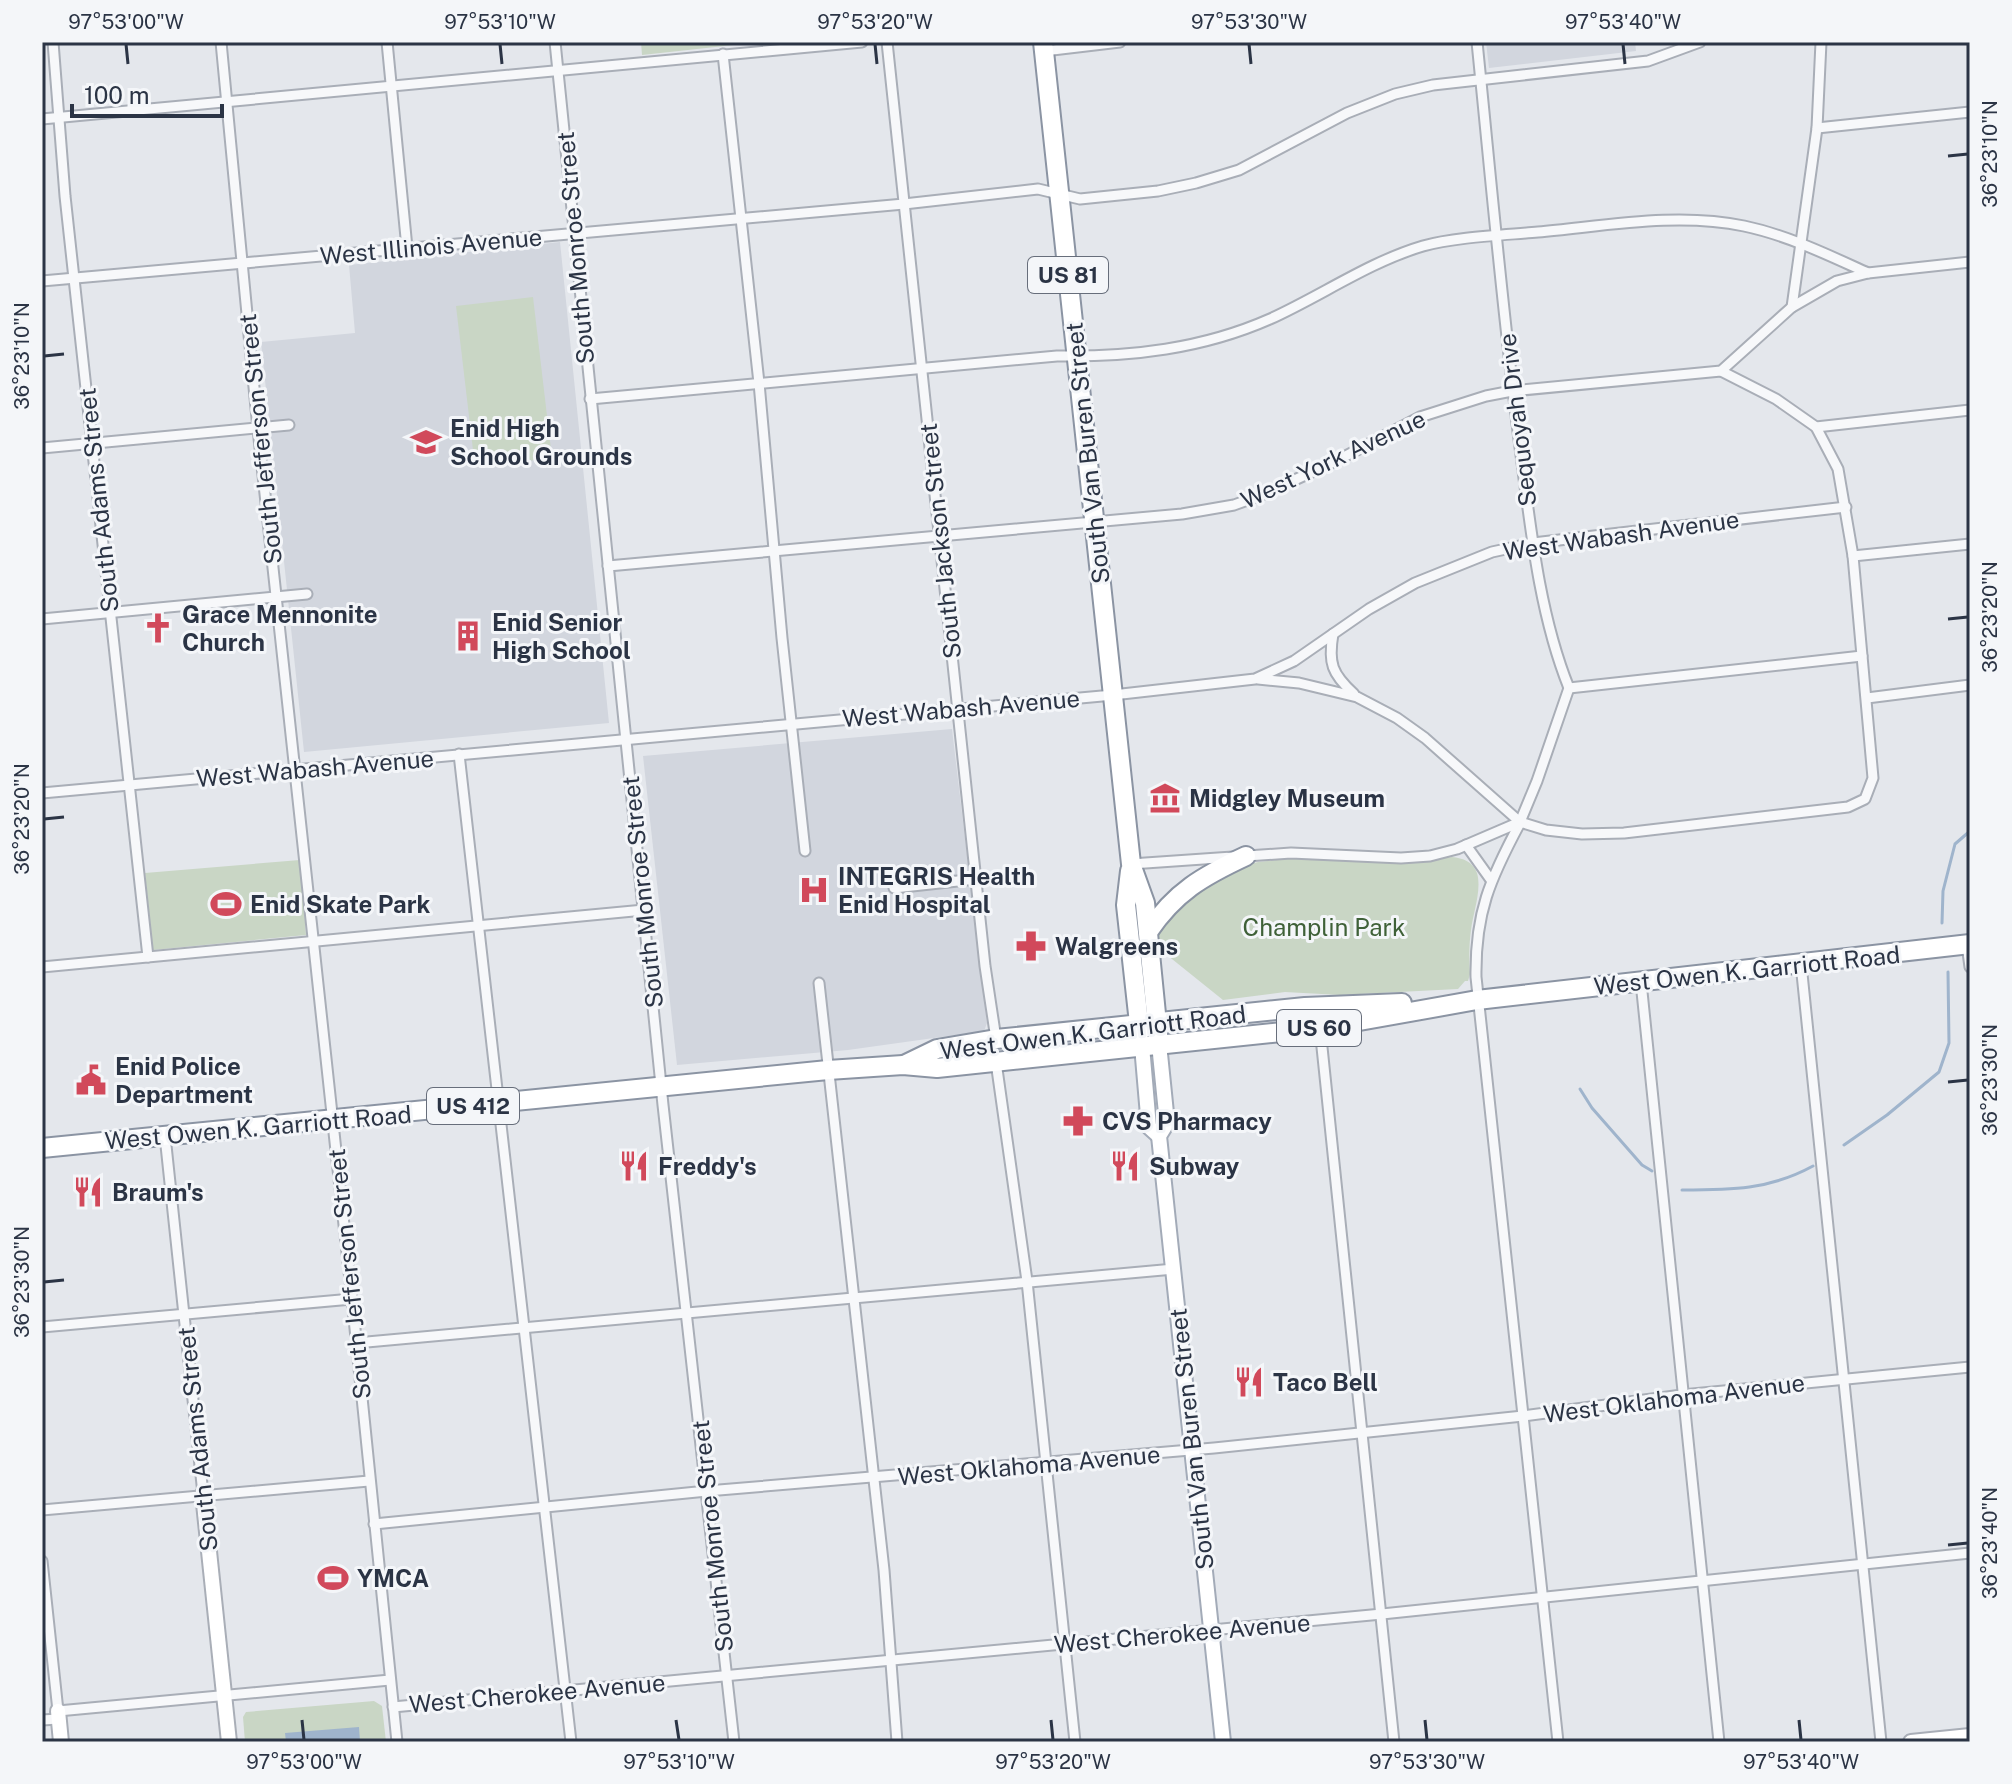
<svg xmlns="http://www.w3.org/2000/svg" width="2012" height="1784" viewBox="0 0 2012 1784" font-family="'Public Sans',sans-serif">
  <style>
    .built { fill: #d2d6de }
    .green { fill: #c9d6c5 }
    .water { fill: #9fb4cc }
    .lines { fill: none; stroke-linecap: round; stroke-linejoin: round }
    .stream { stroke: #9fb4cc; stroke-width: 3 }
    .street-casing { stroke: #a9aeb7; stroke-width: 13 }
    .secondary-casing { stroke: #a9aeb7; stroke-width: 18 }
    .primary-casing { stroke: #a3abb8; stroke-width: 18 }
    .highway-casing { stroke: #8b94a3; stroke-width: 22 }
    .street { stroke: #f7f8fa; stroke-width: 9 }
    .secondary { stroke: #fff; stroke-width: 14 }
    .primary { stroke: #fff; stroke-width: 14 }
    .highway { stroke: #fff; stroke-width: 18 }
    .ticks { fill: none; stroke: #2b3445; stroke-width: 3 }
    .labels { text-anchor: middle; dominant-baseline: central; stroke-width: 6; stroke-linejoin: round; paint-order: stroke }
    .shield { fill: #f4f6f9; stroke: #676e7b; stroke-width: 2 }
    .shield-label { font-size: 22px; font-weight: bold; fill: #2b3445 }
    .street-label { font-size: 24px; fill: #2b3445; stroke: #f4f6f9 }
    .poi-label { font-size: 24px; font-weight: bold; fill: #2b3445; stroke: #f4f6f9; text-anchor: start }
    .park-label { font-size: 24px; fill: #3f6138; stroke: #f4f6f9 }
    .neatline { fill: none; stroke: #2b3445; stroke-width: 3 }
    .ticks-label { font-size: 20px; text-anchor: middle; fill: #2b3445 }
  </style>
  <rect width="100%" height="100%" fill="#e4e7ec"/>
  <g class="built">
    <path d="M1486,42H1635L1636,51L1489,68Z"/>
    <path d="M560,242L609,723L304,752L261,342L355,333L349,265Z"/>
    <path d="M952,729L987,1023L984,1031L848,1050L677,1065L643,756Z"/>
  </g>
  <g class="green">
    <path d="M641,42H761L642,55Z"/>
    <path d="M533,297L552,458L475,467L456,306Z"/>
    <path d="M1452,857C1463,858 1473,862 1477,873C1482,890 1473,913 1471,930C1469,945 1469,959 1470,974L1468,981H1465L1458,989L1340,995L1285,992L1223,1000L1167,955L1160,959L1156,928L1169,911L1232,869L1258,862L1293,858L1404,863Z"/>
    <path d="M300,860L306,935L153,950L145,873Z"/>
    <path d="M374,1701L382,1706L386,1742H245L243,1717L246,1712Z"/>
  </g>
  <path class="water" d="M359,1727L360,1742H286L285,1733Z"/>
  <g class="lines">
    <g class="stream">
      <path d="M1942,923L1943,891L1955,844L1970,831"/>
      <path d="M1580,1089L1592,1108L1642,1165L1652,1171"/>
      <path d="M1844,1145L1887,1115L1939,1072L1949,1043L1948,972"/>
      <path d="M1682,1190C1731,1190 1769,1190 1813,1166"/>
    </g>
    <g class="street-casing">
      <g id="street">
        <path d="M53,42L65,196L148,957"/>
        <path d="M221,42L258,429L352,1299L397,1742"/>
        <path d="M387,42L407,248"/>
        <path d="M555,42L663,1105L734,1742"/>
        <path d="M887,42L985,966L996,1039"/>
        <path d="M1044,51L1120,42"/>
        <path d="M723,54L759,383L782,638L805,851"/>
        <path d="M42,119L862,42"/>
        <path d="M1817,128L1970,112"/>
        <path d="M42,281L904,204L1038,189L1080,199L1158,191L1196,183L1239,170L1347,113L1395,94L1433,85L1648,61L1700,42"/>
        <path d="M1792,307L1817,128L1821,42"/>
        <path d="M1721,371L1776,399L1816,427L1970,410"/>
        <path d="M590,399L1057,356C1131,357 1202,349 1270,319C1321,296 1369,262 1423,246C1454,237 1505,235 1538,232C1605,226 1677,212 1744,226C1787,235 1828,255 1868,273"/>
        <path d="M42,448L289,425"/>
        <path d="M1853,556L1970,544"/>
        <path d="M608,566L1182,514L1234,505L1264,494L1338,460L1420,417L1486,396L1512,391L1721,371L1792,307L1837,281L1868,273L1970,262"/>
        <path d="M42,619L307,594"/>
        <path d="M1333,634C1328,663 1332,674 1354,694"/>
        <path d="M1258,679L1299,683L1357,697L1397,718L1425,738L1520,822L1546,830L1582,834L1624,833L1848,807L1865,799L1873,778L1853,556L1838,469L1816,427"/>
        <path d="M1569,688L1862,656"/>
        <path d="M1867,698L1970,685"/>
        <path d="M459,754L571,1742"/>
        <path d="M42,793L1113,695L1255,679L1294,661L1369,609L1415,583L1492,552L1533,543L1846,507"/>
        <path d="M1520,823C1490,879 1475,913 1476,977L1558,1742"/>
        <path d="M1466,845L1491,880"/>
        <path d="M1131,864L1291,853L1401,858L1430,856L1457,849L1520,822L1537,781L1569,688C1540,616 1531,532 1521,455C1503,318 1491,180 1477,42"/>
        <path d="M894,888L976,879"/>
        <path d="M1967,945L1970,967"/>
        <path d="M1801,964L1881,1742"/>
        <path d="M42,967L644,910"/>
        <path d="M1641,982L1719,1742"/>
        <path d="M819,983L884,1570L897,1742"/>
        <path d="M1320,1028L1394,1742"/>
        <path d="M996,1062L1027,1281L1075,1742"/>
        <path d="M165,1136L203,1494"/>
        <path d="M42,1327L352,1299"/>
        <path d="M356,1343L1174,1269"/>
        <path d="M42,1510L369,1481"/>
        <path d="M374,1524L707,1491L1214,1448L1523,1416L1682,1395L1970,1367"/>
        <path d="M42,1561L58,1711L390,1680"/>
        <path d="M393,1707L1382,1614L1970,1553"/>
        <path d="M42,1720L58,1719"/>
      </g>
    </g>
    <g class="secondary-casing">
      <g id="secondary">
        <path d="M203,1494L229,1742"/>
        <path d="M58,1711L61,1742"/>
        <path d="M1911,1742L1970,1736"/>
      </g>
    </g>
    <g class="primary-casing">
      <g id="primary">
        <path d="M1159,1044L1167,1123L1159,1136L1223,1742"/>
        <path d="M1142,1046L1149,1127L1159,1136"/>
      </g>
    </g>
    <g class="highway-casing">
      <g id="highway">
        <path d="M1043,42L1131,864L1145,903L1159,1044"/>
        <path d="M1130,871L1126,905L1140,1032"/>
        <path d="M1148,932C1175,892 1203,876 1246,856"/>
        <path d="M906,1064L937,1049L996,1039L1305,1007L1402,1003"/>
        <path d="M42,1148L828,1070L903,1065L937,1068L1320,1028L1477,1000L1970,944"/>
      </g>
    </g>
    <use href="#street" class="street"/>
    <use href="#secondary" class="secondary"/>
    <use href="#primary" class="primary"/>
    <use href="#highway" class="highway"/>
  </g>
  <path class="ticks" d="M126,44L128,64M500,44L502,64M875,44L877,64M1249,44L1251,64M1623,44L1625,64M1948,156L1968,154M44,356L64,354M1948,619L1968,617M44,819L64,817M1948,1082L1968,1080M44,1282L64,1280M1948,1545L1968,1543M302,1720L304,1740M676,1720L679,1740M1051,1720L1053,1740M1425,1720L1427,1740M1799,1720L1801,1740"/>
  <defs>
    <g id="school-bare" transform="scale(2.4)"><path d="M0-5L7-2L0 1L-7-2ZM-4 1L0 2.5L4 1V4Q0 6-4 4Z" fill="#d1495b" stroke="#f4f6f9" stroke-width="2.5" paint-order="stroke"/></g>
    <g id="church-bare" transform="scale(2.4)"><path d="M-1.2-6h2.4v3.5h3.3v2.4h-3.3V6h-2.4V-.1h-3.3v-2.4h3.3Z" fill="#d1495b" stroke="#f4f6f9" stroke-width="2.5" paint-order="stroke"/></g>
    <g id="building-bare" transform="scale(2.4)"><path d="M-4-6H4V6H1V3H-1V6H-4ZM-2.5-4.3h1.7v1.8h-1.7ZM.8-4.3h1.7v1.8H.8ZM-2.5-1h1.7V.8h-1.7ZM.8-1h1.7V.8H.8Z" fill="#d1495b" stroke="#f4f6f9" stroke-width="2.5" paint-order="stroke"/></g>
    <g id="museum-bare" transform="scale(2.4)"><path d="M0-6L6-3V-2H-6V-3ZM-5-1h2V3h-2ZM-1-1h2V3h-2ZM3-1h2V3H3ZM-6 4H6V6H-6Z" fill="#d1495b" stroke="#f4f6f9" stroke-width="2.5" paint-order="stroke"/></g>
    <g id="hospital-bare" transform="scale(2.4)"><path d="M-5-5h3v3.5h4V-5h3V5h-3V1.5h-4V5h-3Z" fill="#d1495b" stroke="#f4f6f9" stroke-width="2.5" paint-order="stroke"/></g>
    <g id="stadium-bare" transform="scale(2.4)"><path d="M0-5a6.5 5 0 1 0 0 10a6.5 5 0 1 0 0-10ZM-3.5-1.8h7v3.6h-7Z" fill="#d1495b" stroke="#f4f6f9" stroke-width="2.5" paint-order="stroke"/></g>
    <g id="pharmacy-bare" transform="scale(2.4)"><path d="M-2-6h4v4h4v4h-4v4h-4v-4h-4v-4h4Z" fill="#d1495b" stroke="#f4f6f9" stroke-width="2.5" paint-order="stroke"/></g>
    <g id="civic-bare" transform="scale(2.4)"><path d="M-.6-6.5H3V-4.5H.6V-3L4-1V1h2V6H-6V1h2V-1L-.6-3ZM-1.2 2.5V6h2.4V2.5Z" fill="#d1495b" stroke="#f4f6f9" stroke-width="2.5" paint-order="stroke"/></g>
    <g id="restaurant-bare" transform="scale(2.4)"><path d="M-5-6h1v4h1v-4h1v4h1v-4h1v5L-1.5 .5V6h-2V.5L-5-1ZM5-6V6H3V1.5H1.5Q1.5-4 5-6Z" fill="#d1495b" stroke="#f4f6f9" stroke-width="2.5" paint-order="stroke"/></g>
  </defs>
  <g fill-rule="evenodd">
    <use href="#school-bare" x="426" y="442"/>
    <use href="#church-bare" x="158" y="628"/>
    <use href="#building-bare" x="468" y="636"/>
    <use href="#museum-bare" x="1165" y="798"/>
    <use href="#hospital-bare" x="814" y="890"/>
    <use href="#stadium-bare" x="226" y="904"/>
    <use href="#pharmacy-bare" x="1031" y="946"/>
    <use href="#civic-bare" x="91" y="1080"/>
    <use href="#pharmacy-bare" x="1078" y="1121"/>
    <use href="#restaurant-bare" x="634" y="1166"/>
    <use href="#restaurant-bare" x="1125" y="1166"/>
    <use href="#restaurant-bare" x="88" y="1192"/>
    <use href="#restaurant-bare" x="1249" y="1382"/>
    <use href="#stadium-bare" x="333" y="1578"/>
  </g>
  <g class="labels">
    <g class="shield">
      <rect x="1028" y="257" width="80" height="36" rx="6"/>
      <rect x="1277" y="1010" width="84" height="36" rx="6"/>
      <rect x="427" y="1088" width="92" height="36" rx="6"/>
    </g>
    <g class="shield-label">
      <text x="1068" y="275">US 81</text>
      <text x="1319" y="1028">US 60</text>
      <text x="473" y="1106">US 412</text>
    </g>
    <g class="street-label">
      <text transform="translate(431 246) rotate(-5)">West Illinois Avenue</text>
      <text transform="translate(575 248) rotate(-95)">South Monroe Street</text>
      <text transform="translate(1517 420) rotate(-97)">Sequoyah Drive</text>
      <text transform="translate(260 439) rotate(-96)">South Jefferson Street</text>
      <text transform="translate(1087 453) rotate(-96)">South Van Buren Street</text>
      <text transform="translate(1333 459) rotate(-25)">West York Avenue</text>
      <text transform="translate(98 500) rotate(-96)">South Adams Street</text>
      <text transform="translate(1621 535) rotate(-8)">West Wabash Avenue</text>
      <text transform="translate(940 541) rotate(-96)">South Jackson Street</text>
      <text transform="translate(961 708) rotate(-5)">West Wabash Avenue</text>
      <text transform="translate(315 768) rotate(-5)">West Wabash Avenue</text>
      <text transform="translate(642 892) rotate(-96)">South Monroe Street</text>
      <text transform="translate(1747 970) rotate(-6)">West Owen K. Garriott Road</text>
      <text transform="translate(1093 1032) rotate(-7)">West Owen K. Garriott Road</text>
      <text transform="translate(258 1127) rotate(-5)">West Owen K. Garriott Road</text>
      <text transform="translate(349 1274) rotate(-96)">South Jefferson Street</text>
      <text transform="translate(1674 1398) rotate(-7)">West Oklahoma Avenue</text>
      <text transform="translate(197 1439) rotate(-96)">South Adams Street</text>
      <text transform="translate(1191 1439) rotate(-96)">South Van Buren Street</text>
      <text transform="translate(1029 1465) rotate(-5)">West Oklahoma Avenue</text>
      <text transform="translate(712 1536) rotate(-96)">South Monroe Street</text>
      <text transform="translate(1182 1633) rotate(-5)">West Cherokee Avenue</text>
      <text transform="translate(537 1693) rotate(-5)">West Cherokee Avenue</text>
    </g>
    <g class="poi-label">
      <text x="450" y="428">Enid High<tspan x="450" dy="28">School Grounds</tspan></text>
      <text x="182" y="614">Grace Mennonite<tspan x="182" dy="28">Church</tspan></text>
      <text x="492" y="622">Enid Senior<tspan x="492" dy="28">High School</tspan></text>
      <text x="1189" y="798">Midgley Museum</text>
      <text x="838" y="876">INTEGRIS Health<tspan x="838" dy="28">Enid Hospital</tspan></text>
      <text x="250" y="904">Enid Skate Park</text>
      <text x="1055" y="946">Walgreens</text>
      <text x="115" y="1066">Enid Police<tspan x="115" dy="28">Department</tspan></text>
      <text x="1102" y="1121">CVS Pharmacy</text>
      <text x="658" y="1166">Freddy's</text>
      <text x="1149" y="1166">Subway</text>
      <text x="112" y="1192">Braum's</text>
      <text x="1273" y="1382">Taco Bell</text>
      <text x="357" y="1578">YMCA</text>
    </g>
    <g class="park-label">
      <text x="1324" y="927">Champlin Park</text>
    </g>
  </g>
  <rect width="2012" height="1784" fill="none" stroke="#f4f6f9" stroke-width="88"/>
  <path d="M72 104v12h150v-12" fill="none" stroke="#2b3445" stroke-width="4"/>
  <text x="84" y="104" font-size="24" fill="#2b3445" stroke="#f4f6f9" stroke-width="6" paint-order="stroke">100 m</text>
  <rect x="44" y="44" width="1924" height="1696" class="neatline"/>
  <g class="ticks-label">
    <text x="126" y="29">97°53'00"W</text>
    <text x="500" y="29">97°53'10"W</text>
    <text x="875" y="29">97°53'20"W</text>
    <text x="1249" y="29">97°53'30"W</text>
    <text x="1623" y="29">97°53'40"W</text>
    <text transform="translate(1990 154) rotate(-90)" y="7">36°23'10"N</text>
    <text transform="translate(22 356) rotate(-90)" y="7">36°23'10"N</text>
    <text transform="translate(1990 617) rotate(-90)" y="7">36°23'20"N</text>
    <text transform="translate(22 819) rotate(-90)" y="7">36°23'20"N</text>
    <text transform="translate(1990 1080) rotate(-90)" y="7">36°23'30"N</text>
    <text transform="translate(22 1282) rotate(-90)" y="7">36°23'30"N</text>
    <text transform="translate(1990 1543) rotate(-90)" y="7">36°23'40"N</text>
    <text x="304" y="1769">97°53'00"W</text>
    <text x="679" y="1769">97°53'10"W</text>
    <text x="1053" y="1769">97°53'20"W</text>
    <text x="1427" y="1769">97°53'30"W</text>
    <text x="1801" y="1769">97°53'40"W</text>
  </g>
</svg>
